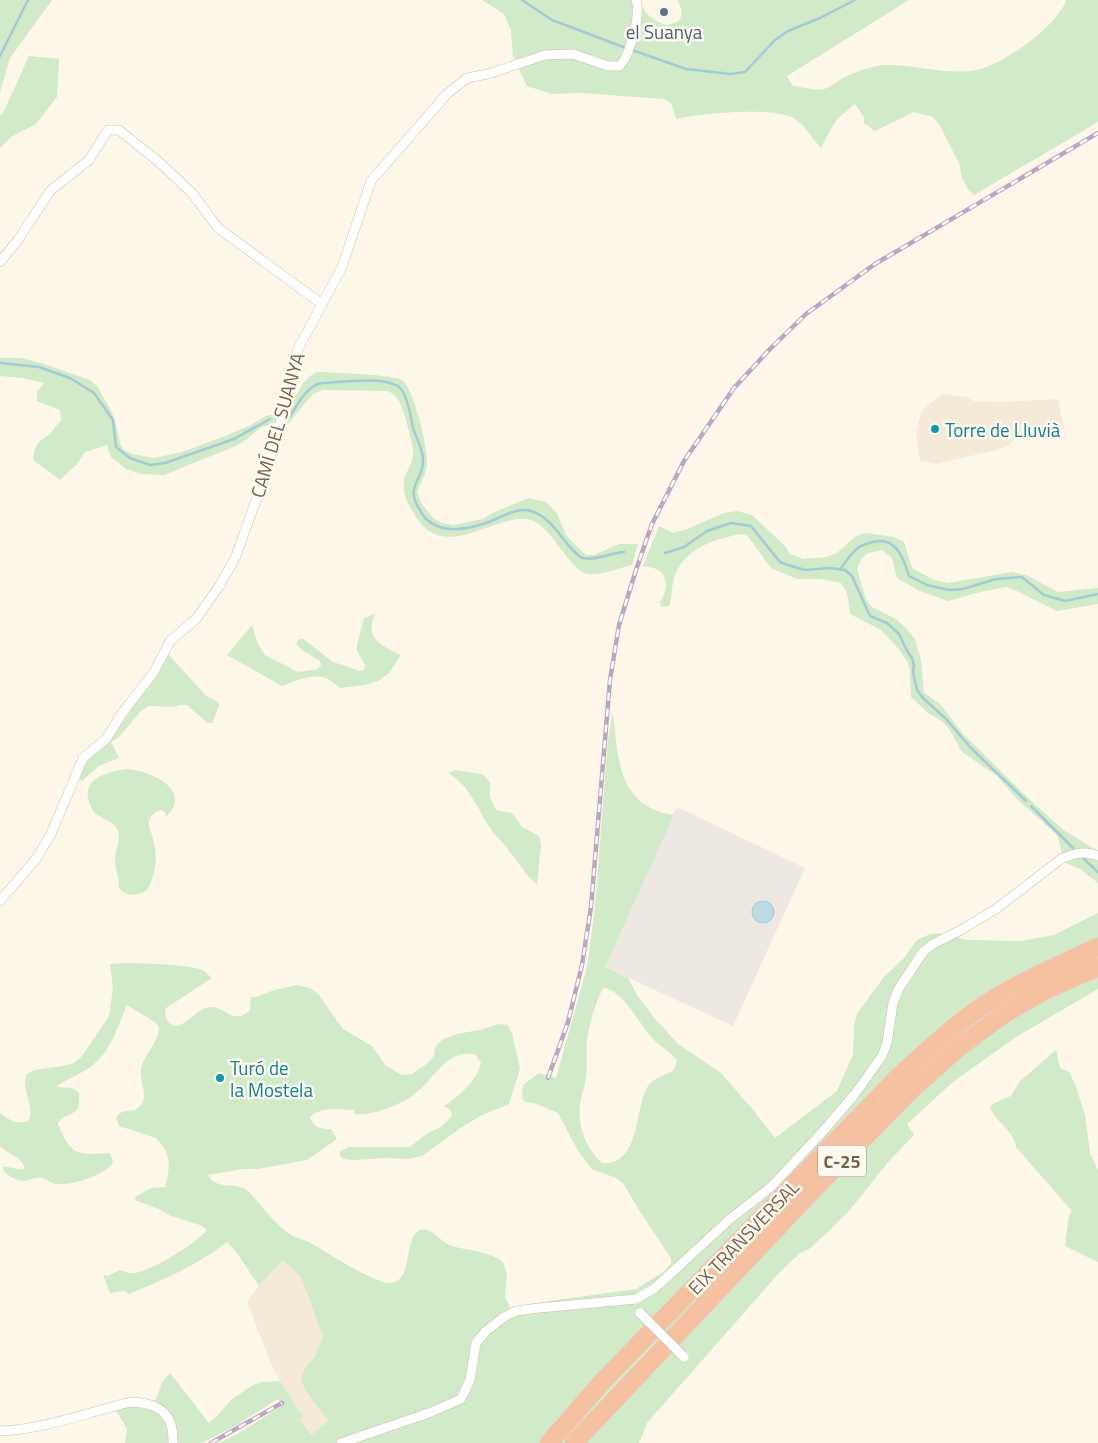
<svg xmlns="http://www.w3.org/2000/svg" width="1098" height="1443" viewBox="0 0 1098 1443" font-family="'Titillium Web',sans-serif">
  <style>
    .residential { fill: #f4ead7 }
    .industrial { fill: #ede9e2 }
    .green { fill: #d1eac7; fill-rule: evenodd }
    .water { fill: #bddbe6; stroke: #a3cad8 }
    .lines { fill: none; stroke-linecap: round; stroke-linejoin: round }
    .stream { stroke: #a3cad8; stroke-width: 2.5 }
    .street-casing { stroke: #cec0ae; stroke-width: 10 }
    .highway-casing { stroke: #dcd6d0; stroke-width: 19 }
    .street { stroke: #fff; stroke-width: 9 }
    .highway { stroke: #f5c1a1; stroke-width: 18 }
    .rail-casing { stroke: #bca6c7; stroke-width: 4.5 }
    .rail { stroke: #fffaef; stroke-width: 2.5; stroke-dasharray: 8; stroke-linecap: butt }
    .street-bridge-casing { stroke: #cec0ae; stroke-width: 10; stroke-linecap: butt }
    .street-bridge { stroke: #fff; stroke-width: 9 }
    .service-dot { fill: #5c6f8a; stroke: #fffaef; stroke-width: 2 }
    .culture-dot { fill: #0f9aa8; stroke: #fffaef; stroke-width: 2 }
    .labels { text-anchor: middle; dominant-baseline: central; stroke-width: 5; stroke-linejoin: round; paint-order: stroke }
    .shield { fill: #fffaef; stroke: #a08e7d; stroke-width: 1 }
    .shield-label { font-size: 18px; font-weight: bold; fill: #77604c }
    .service-label { font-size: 19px; fill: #4e5e75; stroke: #fffaef }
    .street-label { font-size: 19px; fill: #77604c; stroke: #fffaef }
    .culture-label { font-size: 19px; fill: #0d838f; stroke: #fffaef; text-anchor: start }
  </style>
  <rect width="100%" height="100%" fill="#fcf7e9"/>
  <g class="residential">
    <path d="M943,394L967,397L973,401L1003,402L1058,399L1064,429L1016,438L1009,445L997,450L935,464L920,461L916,433L919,420L923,410L930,403Z"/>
    <path d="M283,1260L301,1277L323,1337L317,1352L306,1367L309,1395L329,1421L311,1436L300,1419L303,1417L280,1381L271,1363L247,1302L259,1285Z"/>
  </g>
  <path class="industrial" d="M677,807L805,868L733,1026L605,967Z"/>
  <g class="green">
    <path d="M0,0H52L10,58L0,92Z"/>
    <path d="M482,0H640C642,13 655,21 666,25L678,22C684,15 682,8 677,0H909L787,76L793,86C803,87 817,92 827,88C834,85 840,79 847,76C858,71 875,65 887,65C915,65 942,74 971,71C1000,68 1057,27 1066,0H1098V122L974,195L967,188L962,177L959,163L939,124L933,117L914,112L875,131L864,123V117L855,104C846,111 838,117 832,127C828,134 825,141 821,148C811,138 804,123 792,117C770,107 700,113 676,119L672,104L664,99L581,93L552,94L527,86L513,56L511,30L504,14Z"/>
    <path d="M29,56L59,59L57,97L36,124L11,137L0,148V116L5,109Z"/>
    <path d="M0,358H21L41,363L90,380L97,386L110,409L115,420L120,444L123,449L132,454L154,458L182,452L225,436L249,426L266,416L279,413L297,394L303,383L310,376L317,372H326C339,373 395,375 402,380C414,389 428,448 427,464C427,473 420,483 417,492L422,504L433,518L442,523L453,525L483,519L492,513L529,498L546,502L557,513L566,535L586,555H594L619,544H638L632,565C620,568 599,576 587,574C568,570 550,521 527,519C490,516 444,562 416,517C407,503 399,488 407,472C410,465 413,461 413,454C414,446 404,411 400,403C397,396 393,393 387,391L323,390L313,394L287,425L274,423L260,428L247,439L236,446L164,475L141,474L126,469L111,457L107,445L85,452L77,464L60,480L33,460L35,448L40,441L50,434L61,420L60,410L37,401V392L44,383L23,378L0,376Z"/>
    <path d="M737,511L752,515L784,545L790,554L803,559L827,557L837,553L856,536L866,533L894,537L904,542L912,568L934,580L948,583L1012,572L1026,575L1058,592L1098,588V604L1057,611L1017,591L1006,587L980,592L948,601L920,591L897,578L892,558L882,550L866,554L861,560L857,569L866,600L872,607L896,619L908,630L915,639L921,660L924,693L940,704L964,735L1026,796L1062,829L1098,851V883L1080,869L1064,862L1058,837L1055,833L1018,800L996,775L962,752L951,732L944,723L927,712L911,697L910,670L907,661L898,648L881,630L850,614C849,602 849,593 841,583L821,579H797L771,568L747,535C739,533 732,536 724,538C704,543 683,554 675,575C671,585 673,596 669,606L661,607L660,602C667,592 670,575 656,569C652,567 647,567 643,566L659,526L673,533L687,529L724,513Z"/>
    <path d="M375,614C364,640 382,645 401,655L389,673L378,681L365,685L340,688C336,685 331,680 326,678C312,673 295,681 282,686L227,655L252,625L258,644L265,655L298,672L317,669L321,666L320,661L305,652L296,644L298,640L302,638L333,662L360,671L364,670L365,665L357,650V645L364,618Z"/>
    <path d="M169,655L206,696L220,703L212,723H208L187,705H179L175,707L149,706L141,711L118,738L111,742L119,758L99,766L82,781L77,779L85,764L116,732Z"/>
    <path d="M613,711C618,757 617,807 674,815L605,967L628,978L637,995L656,1020L678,1044L721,1073L754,1111L775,1138L837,1091L853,1054L854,1026L857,1014L883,978L903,959L917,940L930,934L939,933L967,940L1021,941L1054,935L1098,913V989L1016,1037L953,1082L907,1124L914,1135L890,1160L853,1206L831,1229L809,1249L800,1253L778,1274L647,1423L639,1443H219L239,1433L282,1406L278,1399L235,1426L202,1443H125L127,1429L112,1403L156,1400L162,1382L170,1373L209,1423L216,1417L231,1400L253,1385L262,1382L280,1381L303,1417L300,1420L311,1435L329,1421C322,1412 298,1386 302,1375C305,1366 313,1360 317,1352C319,1347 321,1342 323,1337L301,1277L283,1260L259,1285C247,1271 241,1255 227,1242C198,1265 163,1280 129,1294L125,1291L110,1293L103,1275L108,1276L120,1270C125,1271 129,1274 135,1273C151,1271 197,1243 207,1230L200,1225L171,1216L159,1209L135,1200L136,1196L152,1188L165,1187C171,1167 171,1153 156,1138L119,1126L116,1118C121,1107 132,1114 139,1107C150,1097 139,1081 141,1069C144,1054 159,1043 159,1027L156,1023L127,1005C119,1024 110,1052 93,1065C81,1074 68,1079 56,1086C62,1089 70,1086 76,1090C79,1092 79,1093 79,1097C81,1118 65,1111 58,1123C70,1156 77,1155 110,1153L113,1162C107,1175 70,1186 57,1184C51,1184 48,1179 43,1178C30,1175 28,1187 9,1176C5,1173 3,1172 3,1167C10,1166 18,1171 25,1169C23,1157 7,1154 0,1146V1113C9,1120 18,1126 29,1120C35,1101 20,1092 27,1074L35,1070L63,1066L74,1063L82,1056L109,1016L113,988L110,964C127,962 188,964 202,970C206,972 209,976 212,978L166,1008C163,1017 168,1025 177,1026C189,1023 199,1007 211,1007C226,1007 234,1026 250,1010L251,997H256L274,990L297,985L310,988L318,994L343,1029L372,1046L386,1066L402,1075L412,1074L428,1063L434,1056L435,1047L442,1040L456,1034L480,1030L498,1024L507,1025L512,1033L520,1069L509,1104L480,1116L459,1129L422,1156L409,1159L386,1158L353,1160L344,1159L340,1156V1151L349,1147H410L425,1135L442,1126L452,1116L451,1111L448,1108L443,1107C458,1097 477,1081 481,1063L476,1055C449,1046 434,1079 417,1092C403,1104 374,1116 355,1114L354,1110C340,1110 321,1106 310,1117C314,1128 320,1129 331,1129L337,1139L307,1160L258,1169H244L208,1175C215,1191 237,1181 248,1191C262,1205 274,1224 291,1235C296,1238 303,1239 309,1242C325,1251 373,1283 390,1283C414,1282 403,1237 420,1230C432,1226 441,1243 452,1246C469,1251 489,1251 503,1262L507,1274L505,1297L510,1308L535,1303L636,1289L665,1271L671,1263V1259L669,1255L639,1210L623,1183L616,1178L592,1169L578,1151L558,1113L534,1103L525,1102L522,1098L523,1085L539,1073L556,1078L587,967L595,907L608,740ZM603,988C623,989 640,1026 654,1040C662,1048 671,1051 677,1061L674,1070C666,1075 653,1078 648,1086C634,1108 641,1166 602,1163C586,1148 577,1126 580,1104C581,1095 585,1087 586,1078C588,1065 586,1052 587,1039C590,1022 595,1004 603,988Z"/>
    <path d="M126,769C149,770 195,790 166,817L165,812L161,810C154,812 149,817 149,824C149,830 152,834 153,839C158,855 156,876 147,890C139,896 126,897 119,888C119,878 115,868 115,858C116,848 121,840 118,831C114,820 102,820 94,812C91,808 89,803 88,798C84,778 110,771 126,769Z"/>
    <path d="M455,770L481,774L485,776L490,783V797L496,810L512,813L522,827L539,836L541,845L537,884C525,875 519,862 510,852C503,842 494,835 488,825C477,807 468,784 448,773Z"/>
    <path d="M1056,1050L1060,1068L1069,1072L1075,1084L1085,1115L1090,1153L1098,1171V1262L1065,1246L1069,1216L1072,1211L1016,1147C1014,1130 995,1122 990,1107L994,1103L1011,1096L1019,1082Z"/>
  </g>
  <circle class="water" cx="763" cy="912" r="11"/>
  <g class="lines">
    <g class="stream">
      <path d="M522,0L552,20L626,48"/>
      <path d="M632,50L686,69L731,74L745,72L775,40L788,31L820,18L855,0"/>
      <path d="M0,56L28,0"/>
      <path d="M0,363L39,367L70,378L94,393L113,420L116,447L130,458L150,465L165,463L234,439L270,419"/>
      <path d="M290,416C298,404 308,383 324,383C341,382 389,375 401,389C408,397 411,418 413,428C416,438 424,451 423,461C423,480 406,486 418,507C420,510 423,516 426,519C444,536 474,528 494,520C503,516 513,510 523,510C544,510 557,531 569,546C573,550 577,556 583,558C597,561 610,553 624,552"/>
      <path d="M665,553L684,547L707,531L731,523L751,526L780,562L788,565L805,570L830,568L845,570L852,576L870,616L887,623L899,634L907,651L912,658L914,666L913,672L917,690L923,698L946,719L971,748L1026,801"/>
      <path d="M840,569C846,562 851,553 858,548C861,545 865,544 869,543C895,534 903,556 909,576L927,585L949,590L963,589L996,579L1022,577L1044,595L1065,601L1098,594"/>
      <path d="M1031,806L1075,850"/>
      <path d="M1081,856L1098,872"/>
    </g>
    <g class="street-casing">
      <g id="street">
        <path d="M0,262L18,240L50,191L89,160L108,130H119L159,162L192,193L218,228L322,304"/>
        <path d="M0,901L36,859L51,834L83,758L106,739L123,712L154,672L170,641L196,619L220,585L236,556L260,489L288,397L298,349L342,267L371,181L447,94L467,78L488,74L545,55L573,54L608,66H619C630,57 641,13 636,0"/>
        <path d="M0,1431C34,1430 68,1419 101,1410C111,1408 124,1402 134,1402C162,1404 174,1416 173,1443"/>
        <path d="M341,1443L429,1413L461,1399L470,1380L476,1343L486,1331L504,1317L516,1311L539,1308L636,1299L655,1288L730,1219L771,1187L825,1129L855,1094L882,1056L887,1043L893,1003L899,988L924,951L933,944L961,930L996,909L1061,859C1073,853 1085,850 1098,856"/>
      </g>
    </g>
    <g class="highway-casing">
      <g id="highway">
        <path d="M549,1443L603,1381L897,1078C928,1050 959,1020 995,998C1028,978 1064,963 1098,947"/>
        <path d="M574,1443L812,1191L911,1090L958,1048L1004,1014L1046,990L1098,967"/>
      </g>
    </g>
    <use href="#street" class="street"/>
    <use href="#highway" class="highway"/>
    <g class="rail-casing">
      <g id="rail">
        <path d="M548,1078L568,1022L582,965L591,907L610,680L619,625L636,570L652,524L684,461L734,388L770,349L806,314L875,264L1098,133"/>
        <path d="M211,1443L282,1403"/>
      </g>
    </g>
    <use href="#rail" class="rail"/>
    <g class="street-bridge-casing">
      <path id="street-bridge" d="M640,1313L684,1357"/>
    </g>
    <use href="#street-bridge" class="street-bridge"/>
  </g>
  <circle class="service-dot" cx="664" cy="12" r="5"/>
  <g class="culture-dot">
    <circle cx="935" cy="429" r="5"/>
    <circle cx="220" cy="1078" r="5"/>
  </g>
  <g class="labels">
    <rect class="shield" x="818" y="1145.5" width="48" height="31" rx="4"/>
    <g class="shield-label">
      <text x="842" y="1161">C-25</text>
    </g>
    <g class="service-label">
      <text x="664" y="31">el Suanya</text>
    </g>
    <g class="street-label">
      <text transform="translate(277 425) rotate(-74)">CAMÍ DEL SUANYA</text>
      <text transform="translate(743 1237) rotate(-46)">EIX TRANSVERSAL</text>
    </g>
    <g class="culture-label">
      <text x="945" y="429">Torre de Lluvià</text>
      <text x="230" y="1067">Turó de<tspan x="230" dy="22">la Mostela</tspan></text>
    </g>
  </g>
</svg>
